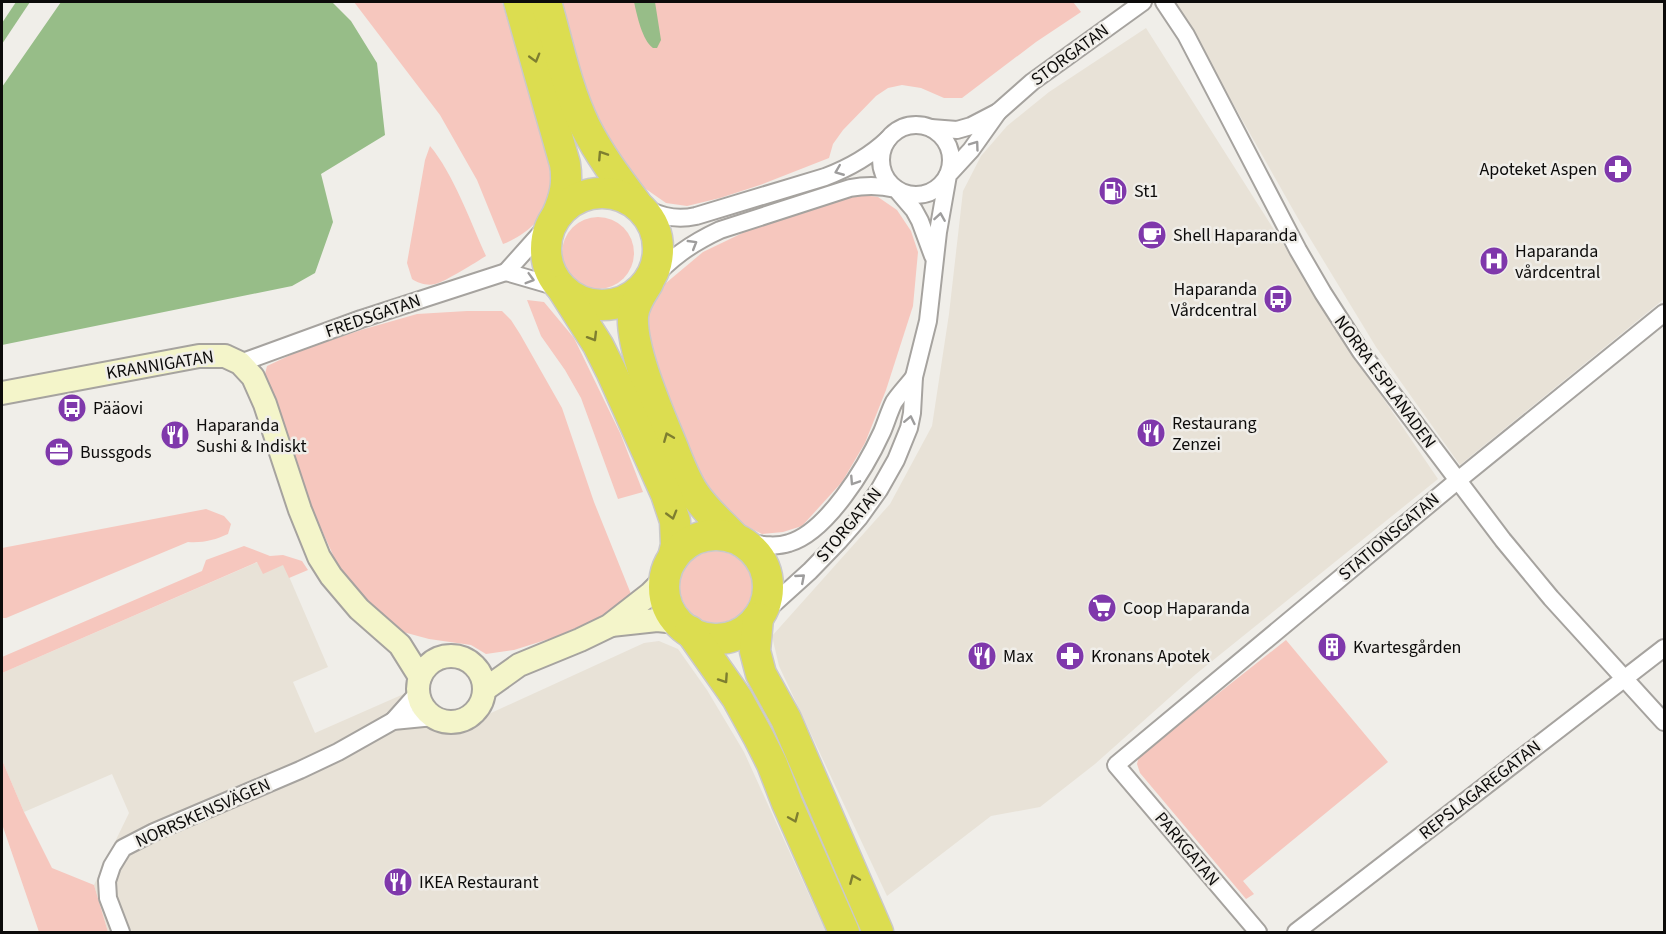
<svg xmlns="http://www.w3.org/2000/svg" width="1666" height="934" viewBox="0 0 1666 934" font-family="'Source Sans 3',sans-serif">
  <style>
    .built { fill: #e8e2d7 }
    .green { fill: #f6c7be }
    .water { fill: #97bd88 }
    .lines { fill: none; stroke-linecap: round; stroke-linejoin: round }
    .street-casing { stroke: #a6a39f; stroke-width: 20 }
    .secondary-casing { stroke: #a6a39f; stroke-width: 26 }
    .highway-casing { stroke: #cac9c9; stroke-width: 33 }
    .street { stroke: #fff; stroke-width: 16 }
    .secondary { stroke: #f4f5ca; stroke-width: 22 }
    .highway { stroke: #dcdd50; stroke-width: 30 }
    .oneway { stroke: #7e7e30 }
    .oneway2 { stroke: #9e9d9d }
    .labels { text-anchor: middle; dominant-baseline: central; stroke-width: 5; stroke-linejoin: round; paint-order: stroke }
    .street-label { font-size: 18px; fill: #0c0b0a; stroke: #f0eee9 }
    .poi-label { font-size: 18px; fill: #0c0b0a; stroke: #f0eee9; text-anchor: start }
  </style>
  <rect width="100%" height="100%" fill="#f0eee9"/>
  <g class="built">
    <path d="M1178,2H1664V299L1460,465L1376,347L1300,222L1176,3Z"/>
    <path d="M1146,28L1351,351L1438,479L1196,674L1095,764L1040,807L991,816L887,896L779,666L772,636L890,504L932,426L949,314L963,191L981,156L1007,126L1049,92Z"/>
    <path d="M258,562L284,565L328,667L293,682L315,733L406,693L429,727L444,731L456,729L644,643L659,641L678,649L707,690L744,752L826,932H108L94,885L129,813L112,774L24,812L2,760V673Z"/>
  </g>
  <g class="green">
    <path d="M354,2H502C511,31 520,60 528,90C537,118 557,173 549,202C544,220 520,238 503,244L477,180L440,115Z"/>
    <path d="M557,2H1073L1081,12L1036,42L962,98H944L921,88L902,85L888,88L876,96L843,130L833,144L829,158L760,185L720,198L687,206L666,203L643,187L611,150L594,119Z"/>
    <path d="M430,146C453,173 471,223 486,256C476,262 445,282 435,284C427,286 418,283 412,279L407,263L425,160Z"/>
    <path d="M857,194L878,197L897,210L911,231L918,252L913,306L886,390L865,443L842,482L802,526L783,532L762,534L746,526L726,510L704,484L646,342V316L660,288L703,252L757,226Z"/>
    <circle cx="598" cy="253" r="36"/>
    <path d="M527,300L544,302L574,338L621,435L643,492L618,499L581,398L565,370L541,336Z"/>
    <path d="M467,311H502L511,320L520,334L562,408L594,502L631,594L612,610L585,624L555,637L514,650L486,654L471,645L429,639L403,632L362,601L338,566L310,504L265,374L267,366L299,351L361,330L417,314Z"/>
    <path d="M206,509L224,516L231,524L228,534C215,540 203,543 188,542L6,618H2V548Z"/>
    <path d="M244,546L270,556L283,555L302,561L308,570L289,578L283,565L263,574L257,562L2,673V657L202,571L206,560Z"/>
    <circle cx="716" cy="587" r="36"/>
    <path d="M1286,640L1388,762L1243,881L1254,894L1246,899L1140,773L1137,764L1139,756Z"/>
    <path d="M2,760L24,812L52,868L94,885L108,932H39L2,824Z"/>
  </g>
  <g class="water">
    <path d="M16,2H30L2,44V23Z"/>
    <path d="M61,2H332L351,21L377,63L385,135L321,174L333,222L315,273L292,286L2,345V87Z"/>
    <path d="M634,2H655L661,40L657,48H653C642,40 637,15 634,2Z"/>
  </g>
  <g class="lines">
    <g class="street-casing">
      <g id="street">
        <path d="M1164,2L1186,35L1298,250L1323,293L1361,352L1503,540L1551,598L1664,722"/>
        <circle cx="916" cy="160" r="35"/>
        <path d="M931,128L957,130L971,126L998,112L1032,82L1143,2"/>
        <path d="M636,203C656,215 673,221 696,216L825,177C849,168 869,157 888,139"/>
        <path d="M557,215L506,272L561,288"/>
        <path d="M649,282C671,258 690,244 720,230L850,188C866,185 880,185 896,189L914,210L920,221L933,256"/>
        <path d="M240,363L361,319L506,272"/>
        <path d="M743,542C758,544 774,548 789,543C827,532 866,467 882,432C886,423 889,412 894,402C900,393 908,385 914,377"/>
        <path d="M758,618L810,571L839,541L859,518L879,490L896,460L909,428L912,413L914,377L928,321L938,232L948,175L971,150L998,112"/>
        <path d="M393,721L418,693"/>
        <path d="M121,932L108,898L107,881L112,866L123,848L154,832L300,770L338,752L393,721L434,717"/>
        <path d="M1258,932L1116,765L1457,481L1664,313"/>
        <path d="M1296,932L1664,648"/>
      </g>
    </g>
    <g class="secondary-casing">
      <g id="secondary">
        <path d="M2,393L199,356H225L240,363L253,377L265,404L300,510L319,557L331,576L359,609L400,645L420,677"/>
        <path d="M611,625L657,620L677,622"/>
        <circle cx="451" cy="689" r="33"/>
        <path d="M484,690L519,665L580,640L609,626L650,594L664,580"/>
      </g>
    </g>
    <g class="highway-casing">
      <g id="highway">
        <path d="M519,2L565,164C568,183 565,197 557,215"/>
        <path d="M546,2C558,43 566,87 585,126C599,154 617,178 636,203"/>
        <circle cx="602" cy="249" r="56"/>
        <path d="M648,283C642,293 634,303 633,316C631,350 658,411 671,443C678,460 684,478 694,493C705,510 720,522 734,537"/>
        <path d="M563,290L598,345L611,371L666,494L675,521L676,545L673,558"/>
        <circle cx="716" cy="587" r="52"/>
        <path d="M758,618L755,651L761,674L786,719L878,932"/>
        <path d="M690,631L737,698L759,738L772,764L787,803L844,932"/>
      </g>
    </g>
    <use href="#street" class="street"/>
    <use href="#secondary" class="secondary"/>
    <use href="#highway" class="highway"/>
  </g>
  <defs><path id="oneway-chevron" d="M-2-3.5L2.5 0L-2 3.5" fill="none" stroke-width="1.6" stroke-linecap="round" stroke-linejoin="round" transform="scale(1.5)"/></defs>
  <g class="oneway">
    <use href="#oneway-chevron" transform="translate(535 58) rotate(74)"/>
    <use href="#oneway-chevron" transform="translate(602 155) rotate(-123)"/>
    <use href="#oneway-chevron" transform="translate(593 337) rotate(59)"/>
    <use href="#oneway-chevron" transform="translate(668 437) rotate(-112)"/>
    <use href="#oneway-chevron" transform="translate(672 515) rotate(74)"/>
    <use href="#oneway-chevron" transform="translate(724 679) rotate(56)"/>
    <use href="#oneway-chevron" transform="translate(794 818) rotate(67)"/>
    <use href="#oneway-chevron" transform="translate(854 879) rotate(-113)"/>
  </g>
  <g class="oneway2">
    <use href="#oneway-chevron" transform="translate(975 145) rotate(-54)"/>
    <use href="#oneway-chevron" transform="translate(839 171) rotate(158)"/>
    <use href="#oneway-chevron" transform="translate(940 217) rotate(-81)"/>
    <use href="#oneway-chevron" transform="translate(693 244) rotate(-31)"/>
    <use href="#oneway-chevron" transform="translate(530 279) rotate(16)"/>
    <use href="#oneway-chevron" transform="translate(910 420) rotate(-78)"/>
    <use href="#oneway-chevron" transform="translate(854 481) rotate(123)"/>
    <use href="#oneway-chevron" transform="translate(801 578) rotate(-41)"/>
  </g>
  <defs>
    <g id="pharmacy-disc" transform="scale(1.5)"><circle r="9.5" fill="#7f38ab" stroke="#f0eee9"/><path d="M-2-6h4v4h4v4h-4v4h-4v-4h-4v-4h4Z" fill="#fff"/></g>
    <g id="fuel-disc" transform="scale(1.5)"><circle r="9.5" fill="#7f38ab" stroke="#f0eee9"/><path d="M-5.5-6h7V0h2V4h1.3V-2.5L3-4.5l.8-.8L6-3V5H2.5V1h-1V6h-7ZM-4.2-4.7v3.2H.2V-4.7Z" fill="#fff"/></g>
    <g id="cafe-disc" transform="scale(1.5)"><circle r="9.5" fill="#7f38ab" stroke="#f0eee9"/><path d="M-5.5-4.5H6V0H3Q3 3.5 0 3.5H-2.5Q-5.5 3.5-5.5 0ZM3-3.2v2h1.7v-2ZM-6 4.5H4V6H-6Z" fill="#fff"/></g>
    <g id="hospital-disc" transform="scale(1.5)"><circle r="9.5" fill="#7f38ab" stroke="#f0eee9"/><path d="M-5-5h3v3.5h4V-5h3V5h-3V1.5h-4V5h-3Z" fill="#fff"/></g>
    <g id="bus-disc" transform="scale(1.5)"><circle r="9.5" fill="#7f38ab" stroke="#f0eee9"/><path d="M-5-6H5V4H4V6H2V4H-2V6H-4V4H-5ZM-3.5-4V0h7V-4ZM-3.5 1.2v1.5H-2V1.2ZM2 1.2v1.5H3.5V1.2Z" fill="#fff"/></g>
    <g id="restaurant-disc" transform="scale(1.5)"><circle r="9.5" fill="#7f38ab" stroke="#f0eee9"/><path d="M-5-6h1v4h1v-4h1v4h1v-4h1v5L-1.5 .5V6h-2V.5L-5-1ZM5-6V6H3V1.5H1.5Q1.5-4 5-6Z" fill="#fff"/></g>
    <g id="office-disc" transform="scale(1.5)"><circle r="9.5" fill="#7f38ab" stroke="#f0eee9"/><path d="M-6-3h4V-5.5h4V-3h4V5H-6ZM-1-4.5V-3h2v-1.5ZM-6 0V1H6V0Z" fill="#fff"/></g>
    <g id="supermarket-disc" transform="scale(1.5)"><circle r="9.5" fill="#7f38ab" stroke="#f0eee9"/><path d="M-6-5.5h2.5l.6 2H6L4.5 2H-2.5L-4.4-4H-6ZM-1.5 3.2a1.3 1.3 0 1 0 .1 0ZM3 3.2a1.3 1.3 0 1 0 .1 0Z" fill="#fff"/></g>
    <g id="building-disc" transform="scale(1.5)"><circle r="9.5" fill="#7f38ab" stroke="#f0eee9"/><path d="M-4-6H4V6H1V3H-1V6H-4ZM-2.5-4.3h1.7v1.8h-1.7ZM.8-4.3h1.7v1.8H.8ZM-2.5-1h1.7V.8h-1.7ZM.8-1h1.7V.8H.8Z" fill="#fff"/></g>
  </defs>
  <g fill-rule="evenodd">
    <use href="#pharmacy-disc" x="1618" y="169"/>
    <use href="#fuel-disc" x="1113" y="191"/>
    <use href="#cafe-disc" x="1152" y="235"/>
    <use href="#hospital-disc" x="1494" y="261"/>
    <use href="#bus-disc" x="1278" y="299"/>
    <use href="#bus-disc" x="72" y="408"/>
    <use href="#restaurant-disc" x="1151" y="433"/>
    <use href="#restaurant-disc" x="175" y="435"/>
    <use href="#office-disc" x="59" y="452"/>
    <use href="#supermarket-disc" x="1102" y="608"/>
    <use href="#building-disc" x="1332" y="647"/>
    <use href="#restaurant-disc" x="982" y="656"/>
    <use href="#pharmacy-disc" x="1070" y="656"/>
    <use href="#restaurant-disc" x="398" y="882"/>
  </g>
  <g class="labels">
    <g class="street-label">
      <text transform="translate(1070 55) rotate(-36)">STORGATAN</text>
      <text transform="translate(373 316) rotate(-19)">FREDSGATAN</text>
      <text transform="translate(160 365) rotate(-9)">KRANNIGATAN</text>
      <text transform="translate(1385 382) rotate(54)">NORRA ESPLANADEN</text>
      <text transform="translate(849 525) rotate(-50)">STORGATAN</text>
      <text transform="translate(1389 537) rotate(-40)">STATIONSGATAN</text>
      <text transform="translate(1480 790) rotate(-38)">REPSLAGAREGATAN</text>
      <text transform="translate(203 813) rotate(-24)">NORRSKENSVÄGEN</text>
      <text transform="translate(1187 849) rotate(50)">PARKGATAN</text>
    </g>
    <g class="poi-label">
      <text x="1597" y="169" text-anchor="end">Apoteket Aspen</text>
      <text x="1134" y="191">St1</text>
      <text x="1173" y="235">Shell Haparanda</text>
      <text x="1515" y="251">Haparanda<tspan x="1515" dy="21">vårdcentral</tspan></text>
      <text x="1257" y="289" text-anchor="end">Haparanda<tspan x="1257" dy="21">Vårdcentral</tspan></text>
      <text x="93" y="408">Pääovi</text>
      <text x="1172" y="423">Restaurang<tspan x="1172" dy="21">Zenzei</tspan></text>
      <text x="196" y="425">Haparanda<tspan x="196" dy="21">Sushi &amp; Indiskt</tspan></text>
      <text x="80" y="452">Bussgods</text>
      <text x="1123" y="608">Coop Haparanda</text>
      <text x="1353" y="647">Kvartesgården</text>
      <text x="1003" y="656">Max</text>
      <text x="1091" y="656">Kronans Apotek</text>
      <text x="419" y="882">IKEA Restaurant</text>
    </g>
  </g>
  <rect width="1666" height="934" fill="none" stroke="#0c0b0a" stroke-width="6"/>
</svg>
